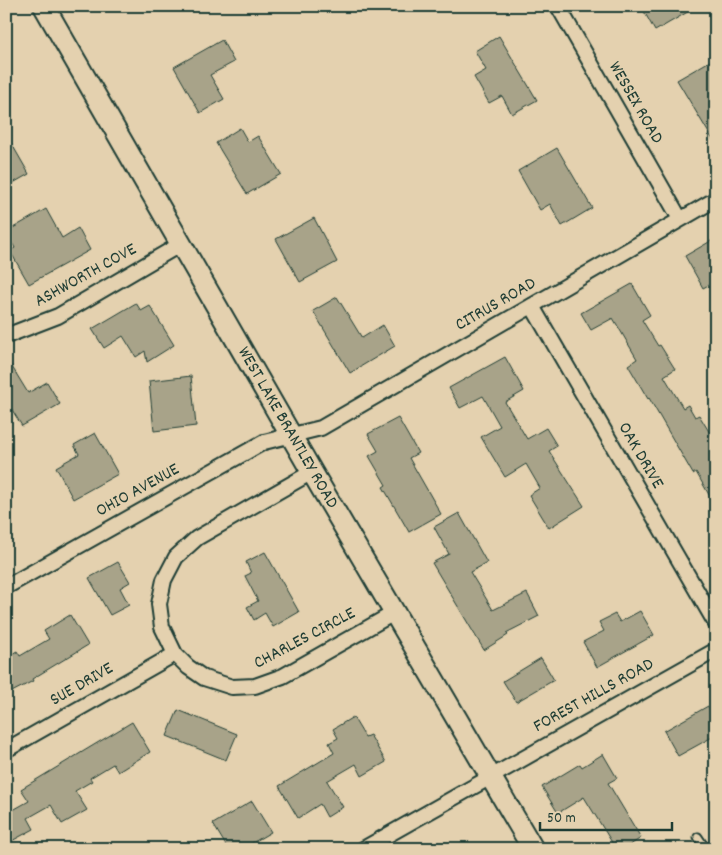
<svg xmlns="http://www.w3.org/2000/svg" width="722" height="855" viewBox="0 0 722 855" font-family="Dekko,sans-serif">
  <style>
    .building { fill: #a8a389; stroke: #1f3d34 }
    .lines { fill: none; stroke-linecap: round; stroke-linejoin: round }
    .lane-casing { stroke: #1f3d34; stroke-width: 11 }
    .street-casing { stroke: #1f3d34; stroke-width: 18 }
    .secondary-casing { stroke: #1f3d34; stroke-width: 24 }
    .lane { stroke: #e4d1af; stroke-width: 7 }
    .street { stroke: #e4d1af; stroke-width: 14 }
    .secondary { stroke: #e4d1af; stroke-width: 20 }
    .labels { text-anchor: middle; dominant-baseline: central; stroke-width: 4; stroke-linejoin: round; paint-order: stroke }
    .street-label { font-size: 18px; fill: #1f3d34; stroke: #e4d1af }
  </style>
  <rect width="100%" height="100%" fill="#e4d1af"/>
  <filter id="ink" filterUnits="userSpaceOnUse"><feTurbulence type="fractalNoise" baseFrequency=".02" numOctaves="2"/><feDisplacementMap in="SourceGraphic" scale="10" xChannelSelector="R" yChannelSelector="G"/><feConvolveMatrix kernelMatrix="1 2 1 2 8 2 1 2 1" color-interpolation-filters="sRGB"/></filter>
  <g filter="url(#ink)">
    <g class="building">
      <path d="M641,6H698L655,31Z"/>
      <path d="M499,36L537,100L512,114L502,96L489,103L474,77L486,70L475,51Z"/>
      <path d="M222,40L234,62L210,75L224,99L200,113L174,67Z"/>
      <path d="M710,61L716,70V145L677,80Z"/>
      <path d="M240,128L248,142L258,136L281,174L247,194L216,143Z"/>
      <path d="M6,134L29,174L6,187Z"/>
      <path d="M557,148L592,208L562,226L550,204L540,210L518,171Z"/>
      <path d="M46,209L62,238L78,228L90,250L29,284L10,251L15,248L6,232Z"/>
      <path d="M314,218L337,262L300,282L276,239Z"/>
      <path d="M716,238V281L703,288L685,256Z"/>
      <path d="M632,284L650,315L642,320L658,346L660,345L675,369L664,376L683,408L688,405L695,417L699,415L716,443V507L696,472L693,474L649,398L648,399L628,365L637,359L613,318L591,330L581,313Z"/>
      <path d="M337,297L362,338L383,325L395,346L350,373L313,311Z"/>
      <path d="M136,303L141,311L150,306L174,345L147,362L145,351L136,357L123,336L104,348L92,329Z"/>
      <path d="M6,357L28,393L47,382L60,404L22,426L6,400Z"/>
      <path d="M505,357L524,391L505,402L527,439L546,428L557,446L549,451L584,506L549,528L529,495L540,488L526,464L505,477L481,437L500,426L483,396L460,408L449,388Z"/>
      <path d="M191,376L196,426L154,431L149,381Z"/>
      <path d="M398,418L418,453L409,458L441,514L409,532L383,487L386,485L369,456L378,451L368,434Z"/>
      <path d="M95,433L118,474L73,499L56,467L79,454L74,445Z"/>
      <path d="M459,513L487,563L470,572L493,610L527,593L539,616L506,633L508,635L484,650L432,563L449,554L434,527Z"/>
      <path d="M265,552L299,612L273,627L265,613L254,620L247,607L258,601L245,576L251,573L246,562Z"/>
      <path d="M118,562L130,582L120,588L129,605L110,615L89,578Z"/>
      <path d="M640,611L654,635L597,667L583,642L604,631L599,622L615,614L620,622Z"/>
      <path d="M70,615L88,645L32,679L33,681L6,695V657L17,651L20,656L49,639L44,631Z"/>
      <path d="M541,658L554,680L516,702L503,681Z"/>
      <path d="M708,706L716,720V735L678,756L664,731Z"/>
      <path d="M178,710L237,734L226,760L167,736Z"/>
      <path d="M353,717L365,737L370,735L386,762L362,776L356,764L327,781L343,807L327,817L320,804L298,818L279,786L334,753L329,743L338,738L333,729Z"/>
      <path d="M132,722L150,752L118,772L113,764L90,778L92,781L75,791L87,810L62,824L51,805L28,818L34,829L6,844V814L29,801L21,789Z"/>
      <path d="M603,754L617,778L608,783L641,838L624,849H616L584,797L558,813L542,787L580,764L582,767Z"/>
      <path d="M252,801L271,832L242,849H228L213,824Z"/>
    </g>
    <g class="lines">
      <g class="lane-casing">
        <path id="lane" d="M698,837L706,849"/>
      </g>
      <g class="street-casing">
        <g id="street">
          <path d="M558,6L680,219"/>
          <path d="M532,306L716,624"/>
          <path d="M6,336L58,316L181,244"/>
          <path d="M312,472L197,538L176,557L164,580L159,604L162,627L175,654L188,667L204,678L232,687L255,686L283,676L394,613"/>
          <path d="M6,587L264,442L321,428L716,199"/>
          <path d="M6,750L175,654"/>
          <path d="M363,849L716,650"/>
        </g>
      </g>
      <g class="secondary-casing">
        <path id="secondary" d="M44,6L312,472L533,849"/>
      </g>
      <use href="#lane" class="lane"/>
      <use href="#street" class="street"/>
      <use href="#secondary" class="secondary"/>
    </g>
  </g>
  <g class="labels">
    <g class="street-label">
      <text transform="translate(635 103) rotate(60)">WESSEX ROAD</text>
      <text transform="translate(86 276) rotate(-29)">ASHWORTH COVE</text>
      <text transform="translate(496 305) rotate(-30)">CITRUS ROAD</text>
      <text transform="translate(287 428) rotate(60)">WEST LAKE BRANTLEY ROAD</text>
      <text transform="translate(640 456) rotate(60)">OAK DRIVE</text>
      <text transform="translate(138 491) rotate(-29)">OHIO AVENUE</text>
      <text transform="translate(305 639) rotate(-28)">CHARLES CIRCLE</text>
      <text transform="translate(82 685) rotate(-30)">SUE DRIVE</text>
      <text transform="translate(594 696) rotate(-29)">FOREST HILLS ROAD</text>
    </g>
  </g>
  <rect width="722" height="855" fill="none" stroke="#e4d1af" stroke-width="25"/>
  <rect x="12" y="12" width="697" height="830" fill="none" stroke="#1f3d34" stroke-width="2" filter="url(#ink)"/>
  <path d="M540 822v8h132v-8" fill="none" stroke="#1f3d34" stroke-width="2.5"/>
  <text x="547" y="822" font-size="15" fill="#1f3d34" stroke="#e4d1af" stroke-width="4" paint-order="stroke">50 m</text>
</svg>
